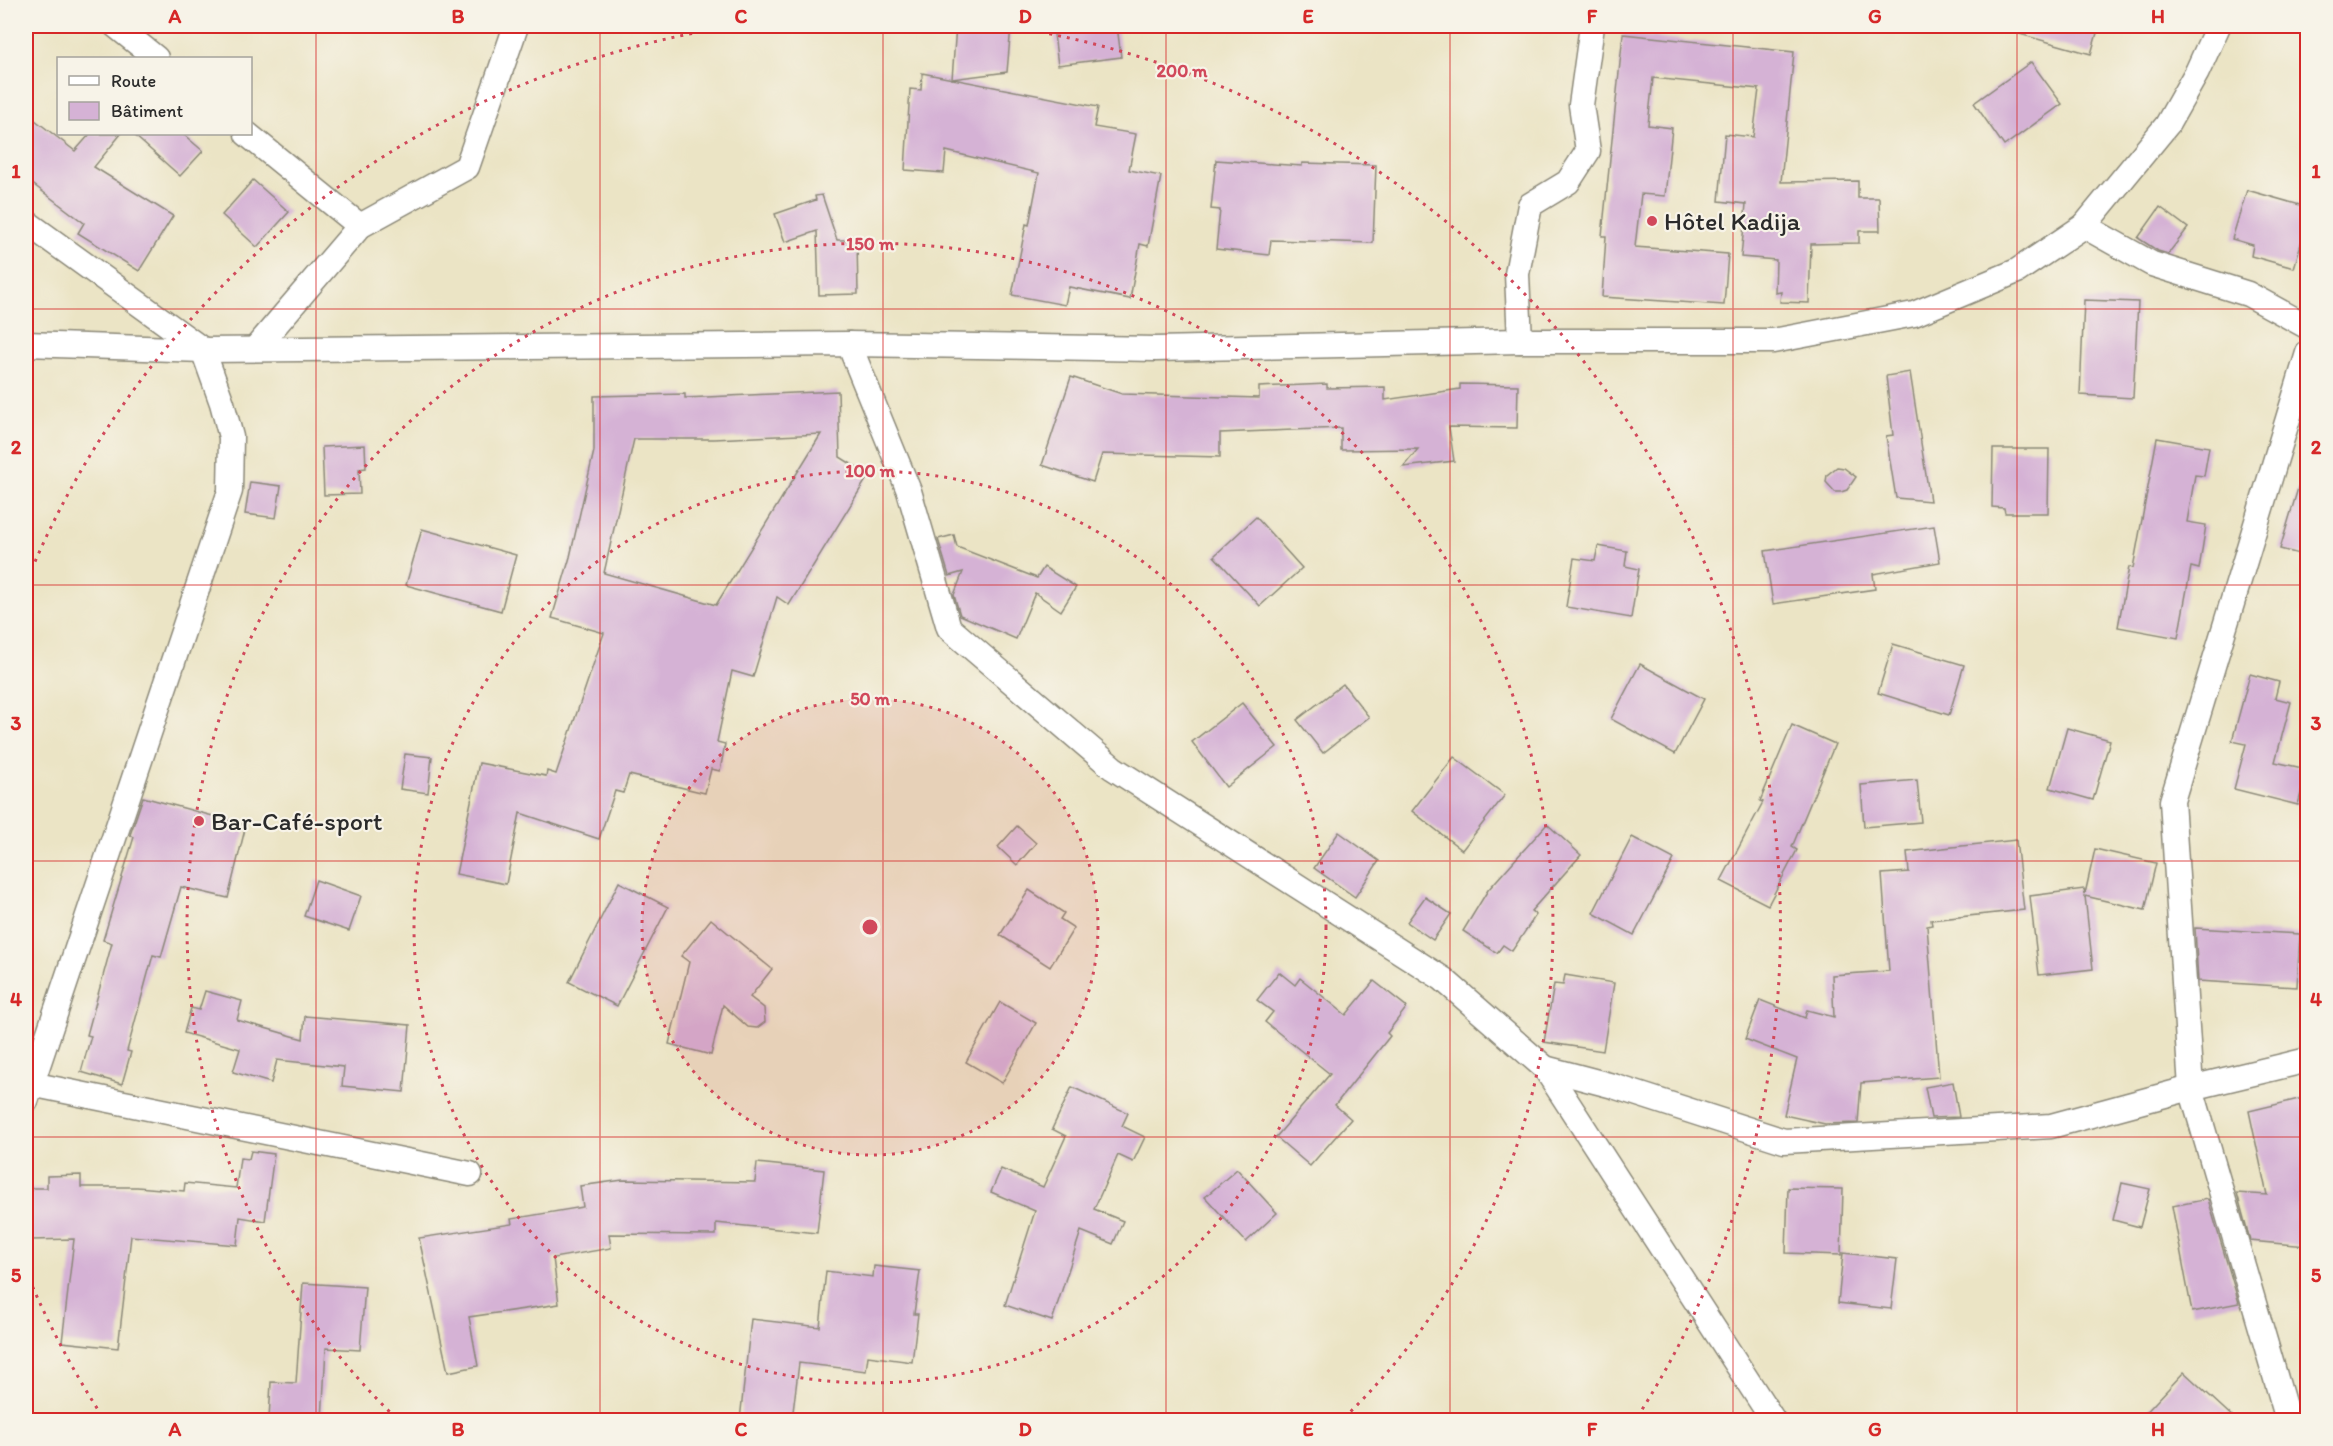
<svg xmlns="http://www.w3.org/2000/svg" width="2333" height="1446" viewBox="0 0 2333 1446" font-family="Itim,sans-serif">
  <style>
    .building { fill: #d5b2d5; fill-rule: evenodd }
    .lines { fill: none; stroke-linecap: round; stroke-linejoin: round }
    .minor-casing { stroke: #8b8878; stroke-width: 27 }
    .minor { stroke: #fff; stroke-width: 24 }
    .grid { fill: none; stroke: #d62828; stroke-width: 1.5; stroke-opacity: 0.55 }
    .ring { fill: none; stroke: #d1495b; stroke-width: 3; stroke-dasharray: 3 6 }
    .poi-dot { fill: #d1495b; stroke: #f7f3e8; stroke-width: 2 }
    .labels { text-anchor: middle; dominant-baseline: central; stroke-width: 4.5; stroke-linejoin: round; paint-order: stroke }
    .poi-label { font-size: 26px; fill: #2b2b2b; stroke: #f7f3e8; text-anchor: start }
    .centre { fill: #d1495b; stroke: #f7f3e8; stroke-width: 3 }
    .ring-label { font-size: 18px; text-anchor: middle; font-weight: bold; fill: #d1495b; stroke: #f7f3e8; stroke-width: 4.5; stroke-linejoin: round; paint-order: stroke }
    .neatline { fill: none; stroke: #d62828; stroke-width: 2 }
    .grid-label { font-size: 20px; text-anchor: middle; font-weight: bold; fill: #d62828 }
  </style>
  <rect width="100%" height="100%" fill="#f7f3e8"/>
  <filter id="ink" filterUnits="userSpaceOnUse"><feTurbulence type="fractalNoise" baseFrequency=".0167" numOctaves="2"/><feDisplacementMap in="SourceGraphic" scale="12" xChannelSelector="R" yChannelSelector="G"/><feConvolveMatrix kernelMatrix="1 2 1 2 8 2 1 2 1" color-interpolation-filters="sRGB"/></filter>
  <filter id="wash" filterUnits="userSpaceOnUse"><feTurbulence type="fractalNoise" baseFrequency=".008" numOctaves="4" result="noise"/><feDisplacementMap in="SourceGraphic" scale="24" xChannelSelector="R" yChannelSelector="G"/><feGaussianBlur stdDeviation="1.35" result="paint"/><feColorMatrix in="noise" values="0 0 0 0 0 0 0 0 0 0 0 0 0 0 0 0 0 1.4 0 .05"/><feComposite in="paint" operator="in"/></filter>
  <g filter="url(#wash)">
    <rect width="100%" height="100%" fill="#ebe4c5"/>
    <g id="blocks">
      <g class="building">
        <path d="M956,26H1011L1007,72L952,79Z"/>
        <path d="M1053,26H1117L1121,57L1058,65Z"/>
        <path d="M2017,26H2099L2091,54L2016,33Z"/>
        <path d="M1623,34L1794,52L1781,182L1858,181V198H1879L1880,231H1859V243L1811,244L1809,303L1780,302L1781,292L1775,293L1776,260L1741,257L1746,204L1719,201L1725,134L1753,137L1759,89L1653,78L1648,125L1672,128L1665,196L1641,194L1635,247L1728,254L1724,305L1602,297L1606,236H1602Z"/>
        <path d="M2031,62L2062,104L2004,146L1974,103Z"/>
        <path d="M922,73L1098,107L1094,127L1136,134L1129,170L1161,176L1148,246L1140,244L1130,299L1069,287L1065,305L1012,295L1026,224L1029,225L1039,173L946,151L944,173L905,170L910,89L921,90Z"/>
        <path d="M26,113L75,151L90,134H121L94,167L173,216L139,271L78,233L84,223L26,179Z"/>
        <path d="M133,134H183L203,151L180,176Z"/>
        <path d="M1216,160L1302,166V163L1376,165L1373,243L1271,240L1269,255L1216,249L1220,210L1211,209Z"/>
        <path d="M253,180L289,212L257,247L222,215Z"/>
        <path d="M2247,190L2307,207V223L2294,268L2251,256L2253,245L2232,239Z"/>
        <path d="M822,195L837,240H857L858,294L819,295L817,231L785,242L775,214L816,200L815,196Z"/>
        <path d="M2160,207L2188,228L2168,254L2158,251L2138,238Z"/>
        <path d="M2084,300L2138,302L2133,398L2080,395Z"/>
        <path d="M1910,372L1930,501L1896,498L1886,436L1893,435L1886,376Z"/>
        <path d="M1071,377L1122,394L1259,398V387L1327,384V388L1385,387V400L1460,389V384L1518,385L1517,428L1449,427L1454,461L1403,467L1418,449L1341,450V428L1220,433V457L1102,454L1093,482L1042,465Z"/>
        <path d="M838,391L840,457L869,475L789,605L777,597L753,677L732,671L717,742L725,744L720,771L711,769L705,793L629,775L623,793L615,791L599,839L520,813L506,884L456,874L479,763L546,776L547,771L556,774L604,633L552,618L570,557L594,451V396L685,394V398ZM821,434L716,605L604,573L634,439H714Z"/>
        <path d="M2157,438L2209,447L2204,476L2195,475L2187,522L2206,525L2199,569L2191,567L2178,638L2118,627L2129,567L2133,568Z"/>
        <path d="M365,445L366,468L359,469L360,494L324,495L322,447Z"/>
        <path d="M1993,449H2049L2048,513H2005L2004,508L1992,507Z"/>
        <path d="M1837,467L1844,468L1856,477L1847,490L1841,492H1835L1826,482L1827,475Z"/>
        <path d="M2301,478L2307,479V556L2280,549Z"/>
        <path d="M250,482L281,486L276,518L245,514Z"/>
        <path d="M1256,517L1302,568L1260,606L1214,556Z"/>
        <path d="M1934,526L1940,562L1873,574L1875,589L1773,604L1765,551Z"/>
        <path d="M422,529L516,555L501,611L406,585Z"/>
        <path d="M954,535L957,547L1037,578L1044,567L1076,587L1061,611L1035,593L1016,639L960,615L954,595L963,572L949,576L938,539Z"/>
        <path d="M1598,546L1627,551L1625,566L1639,569L1631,618L1566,607L1574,558L1595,561Z"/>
        <path d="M1893,644L1964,665L1949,715L1878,693Z"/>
        <path d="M1640,664L1704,699L1675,754L1611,719Z"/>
        <path d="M2250,674L2279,682L2275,698L2291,702L2275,762L2307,769L2298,805L2234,789L2246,744L2232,741Z"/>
        <path d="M1343,684L1369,717L1323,753L1297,720Z"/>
        <path d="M1242,703L1277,747L1226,787L1192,742Z"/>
        <path d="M1792,725L1835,744L1792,847L1797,850L1768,905L1721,881L1763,802L1760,801Z"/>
        <path d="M2067,728L2110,740L2093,800L2050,788Z"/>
        <path d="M405,754L432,757L428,793L400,789Z"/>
        <path d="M1454,757L1505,795L1462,850L1412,811Z"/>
        <path d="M1917,780L1921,822L1864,827L1861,785Z"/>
        <path d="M143,797L246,825L228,898L181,887L161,957L153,955L127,1051L131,1052L122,1084L81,1072L91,1036L87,1035L112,943L103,940L134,837L130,835Z"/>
        <path d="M1547,824L1581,855L1531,911L1536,915L1512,951L1503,945L1497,953L1463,931L1488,890Z"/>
        <path d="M1017,826L1036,843L1017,865L998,847Z"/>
        <path d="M1339,832L1379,861L1355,897L1314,868Z"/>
        <path d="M1632,837L1674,859L1634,935L1593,913Z"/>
        <path d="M2016,840L2024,910L1931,920L1932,925L1927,926L1939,1077L1861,1083L1858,1123L1825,1124L1784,1115L1797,1059L1745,1039L1760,1000L1805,1018L1807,1010L1834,1017L1832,975L1889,971L1882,874L1909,872L1907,852Z"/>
        <path d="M2095,849L2156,863L2145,910L2085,896L2093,969L2039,975L2030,896L2084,889L2085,894Z"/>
        <path d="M316,880L361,896L349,931L304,916Z"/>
        <path d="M619,882L668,907L617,1006L569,982Z"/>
        <path d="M1029,890L1064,913L1060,919L1074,928L1050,967L1000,935Z"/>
        <path d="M1425,897L1451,914L1433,940L1407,922Z"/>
        <path d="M711,919L772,969L750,997L764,1008L765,1022L757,1028L748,1027L723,1005L711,1055L669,1044L689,962L681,956Z"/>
        <path d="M2195,928L2300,934L2297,987L2198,981Z"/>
        <path d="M1279,972L1295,985L1300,978L1346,1015L1374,981L1407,1007L1387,1033L1390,1036L1335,1105L1351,1119L1310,1166L1276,1137L1330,1074L1265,1022L1273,1012L1257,1000Z"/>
        <path d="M1565,975L1614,983L1603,1051L1544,1042L1554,984L1563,985Z"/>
        <path d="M205,991L242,1001L237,1020L303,1039L305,1016L410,1025L404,1092L342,1086L344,1067L277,1060L271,1083L233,1072L240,1049L184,1033L191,1008L199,1010Z"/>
        <path d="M1000,1002L1036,1023L1002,1083L966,1062Z"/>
        <path d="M1953,1082L1959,1117L1931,1118L1925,1087Z"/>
        <path d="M1072,1087L1128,1113L1122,1126L1145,1137L1133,1162L1118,1155L1094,1209L1123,1221L1113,1244L1081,1231L1052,1321L1005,1305L1035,1211L991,1192L1001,1169L1043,1187L1066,1136L1052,1129Z"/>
        <path d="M2307,1097V1246L2250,1241L2237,1193L2267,1195L2249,1111Z"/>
        <path d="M251,1151L274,1154L265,1221L240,1217L237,1245L131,1236L118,1348L62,1342L74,1239L31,1240V1188H47V1176L81,1175V1187H137L184,1191L185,1183L236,1188L240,1158L249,1159Z"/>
        <path d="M757,1163L824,1170L817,1233L716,1223V1235L609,1234L611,1248L553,1258L559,1304L469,1317L478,1366L448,1372L419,1238L512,1224L511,1219L583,1207L580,1186L623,1180L755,1182Z"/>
        <path d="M1237,1169L1277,1213L1246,1242L1205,1197Z"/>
        <path d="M2122,1183L2150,1189L2140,1227L2113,1220Z"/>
        <path d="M1788,1188L1843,1189L1841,1255L1786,1253Z"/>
        <path d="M2208,1199L2239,1303L2192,1312L2172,1206Z"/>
        <path d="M1843,1253L1897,1259L1891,1309L1838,1303Z"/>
        <path d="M874,1266L920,1271L914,1314H918L912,1362L868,1356L866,1371L799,1363L792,1420H740L751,1319L820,1327L826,1271L873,1277Z"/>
        <path d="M303,1283L365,1287L360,1350L326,1348L322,1420H269L271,1382L296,1383Z"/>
        <path d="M2184,1372L2236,1420H2139Z"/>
      </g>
    </g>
  </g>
  <g filter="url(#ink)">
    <use href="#blocks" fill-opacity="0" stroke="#8b8878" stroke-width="1.5"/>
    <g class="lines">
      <g class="minor-casing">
        <g id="minor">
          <path d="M116,26L156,58"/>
          <path d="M247,134L360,226L255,349"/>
          <path d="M26,222L203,350L222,403L231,437L230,491L26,1101"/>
          <path d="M360,226L467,167L516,26"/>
          <path d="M2084,226L2152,264L2248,294L2308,327"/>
          <path d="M1520,341L1517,274L1530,205L1568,182L1588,151L1581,105L1592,26"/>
          <path d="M26,344L203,350L849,344L1156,349L1520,341H1773L1914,314L2017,271L2084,226L2167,125L2197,72L2218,26"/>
          <path d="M849,344L909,491L949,628L1113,768L1443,979L1545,1068L1773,1420"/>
          <path d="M1545,1068L1613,1086L1784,1141L2051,1126L2191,1088L2308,1060"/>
          <path d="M31,1084L470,1174"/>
          <path d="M2288,1420L2191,1088L2172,801L2308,353"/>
        </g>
      </g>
      <use href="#minor" class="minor"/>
    </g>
  </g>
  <path class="grid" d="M316,26V1420M600,26V1420M883,26V1420M1166,26V1420M1450,26V1420M1733,26V1420M2017,26V1420M26,309H2308M26,585H2308M26,861H2308M26,1137H2308"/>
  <circle cx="870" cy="927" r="228" fill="#d1495b" fill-opacity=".12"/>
  <g class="ring">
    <circle cx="870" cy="927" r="228"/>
    <circle cx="870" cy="927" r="456"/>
    <path d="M396 1418A683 683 0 1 1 1344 1418"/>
    <path d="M102 1416A911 911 0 0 1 28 1276M28 578A911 911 0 0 1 735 26M1005 26A911 911 0 0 1 1638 1416"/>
  </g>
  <g class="poi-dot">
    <circle cx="1652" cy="221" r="6"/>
    <circle cx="199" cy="821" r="6"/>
  </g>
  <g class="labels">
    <g class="poi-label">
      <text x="1664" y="221">Hôtel Kadija</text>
      <text x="211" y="821">Bar-Café-sport</text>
    </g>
  </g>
  <circle cx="870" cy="927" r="9" class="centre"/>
  <g class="ring-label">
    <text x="1182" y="77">200 m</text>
    <text x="870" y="250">150 m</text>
    <text x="870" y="477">100 m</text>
    <text x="870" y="705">50 m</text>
  </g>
  <rect width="2333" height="1446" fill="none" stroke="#f7f3e8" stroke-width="66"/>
  <rect x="57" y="57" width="195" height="78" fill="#f7f3e8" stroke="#a5a39c" stroke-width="1.5"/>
  <rect x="69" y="76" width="30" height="9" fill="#ffffff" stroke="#a5a39c" stroke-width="1.5"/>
  <text x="111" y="87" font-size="18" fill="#2b2b2b">Route</text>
  <rect x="69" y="102" width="30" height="18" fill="#d5b2d5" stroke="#a5a39c" stroke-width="1.5"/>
  <text x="111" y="117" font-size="18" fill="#2b2b2b">Bâtiment</text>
  <rect x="33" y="33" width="2267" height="1380" class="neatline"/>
  <g class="grid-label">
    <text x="175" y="23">A</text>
    <text x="458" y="23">B</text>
    <text x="741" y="23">C</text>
    <text x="1025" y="23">D</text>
    <text x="1308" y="23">E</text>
    <text x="1592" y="23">F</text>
    <text x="1875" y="23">G</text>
    <text x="2158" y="23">H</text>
    <text x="16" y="178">1</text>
    <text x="2316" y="178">1</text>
    <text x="16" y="454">2</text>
    <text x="2316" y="454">2</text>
    <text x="16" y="730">3</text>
    <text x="2316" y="730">3</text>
    <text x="16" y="1006">4</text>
    <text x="2316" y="1006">4</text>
    <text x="16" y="1282">5</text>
    <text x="2316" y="1282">5</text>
    <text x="175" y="1436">A</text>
    <text x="458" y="1436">B</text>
    <text x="741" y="1436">C</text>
    <text x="1025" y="1436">D</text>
    <text x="1308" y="1436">E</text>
    <text x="1592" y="1436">F</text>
    <text x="1875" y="1436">G</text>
    <text x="2158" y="1436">H</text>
  </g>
</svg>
